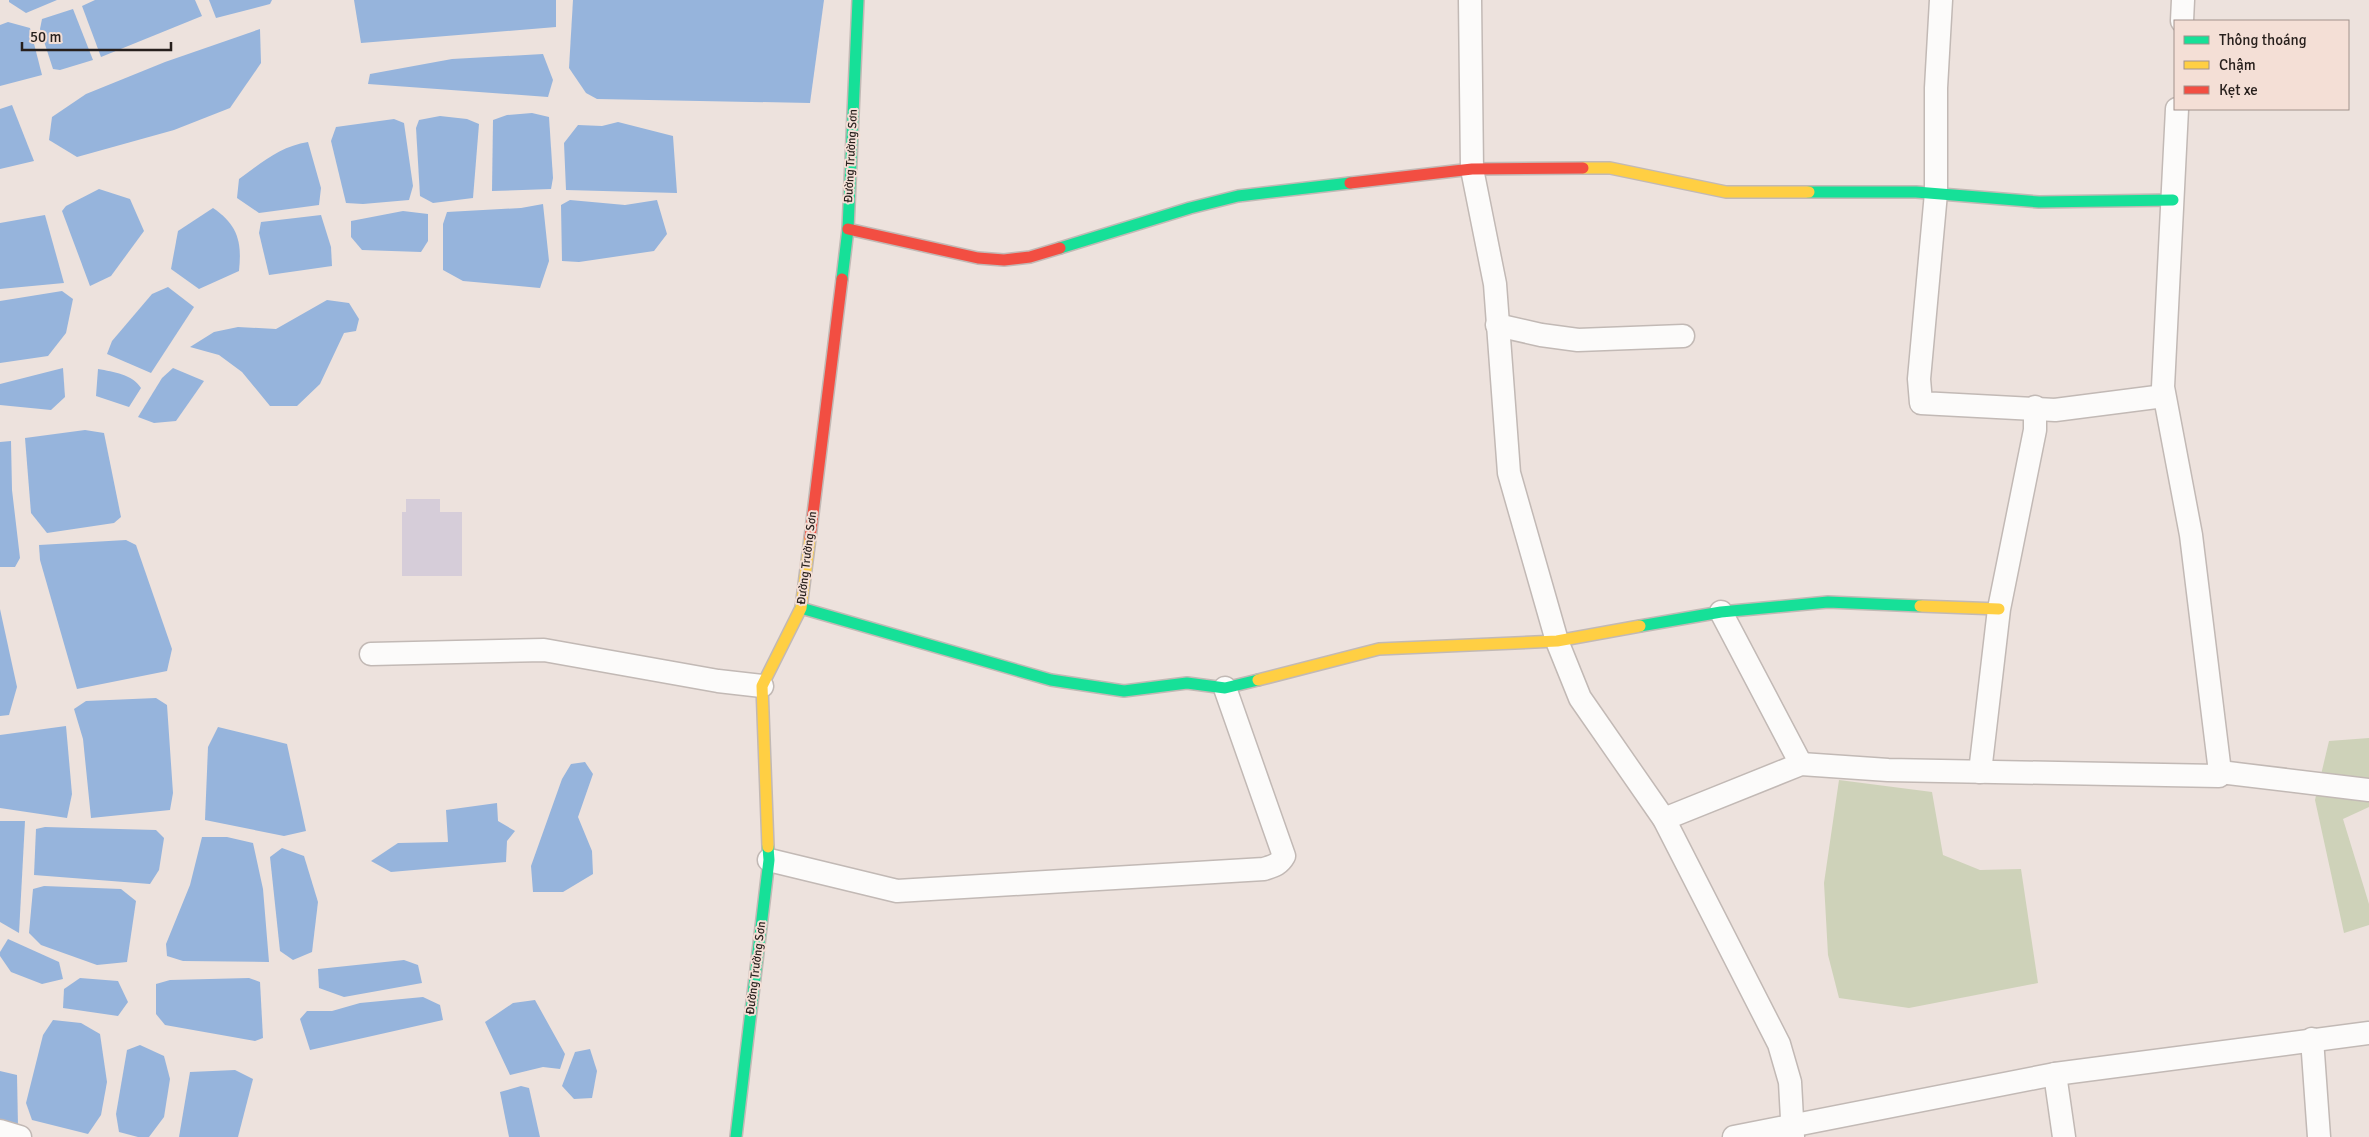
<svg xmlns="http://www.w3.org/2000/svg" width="2369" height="1137" viewBox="0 0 2369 1137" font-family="Signika,sans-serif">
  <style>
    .green { fill: #ced2b9 }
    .water { fill: #96b4dc }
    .building { fill: #d6cdd9 }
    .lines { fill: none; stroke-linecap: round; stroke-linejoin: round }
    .street-casing { stroke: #c2b9b5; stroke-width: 25 }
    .fast-casing { stroke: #c2b9b5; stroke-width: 14 }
    .slow-casing { stroke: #c2b9b5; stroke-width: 14 }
    .jam-casing { stroke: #c2b9b5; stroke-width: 14 }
    .street { stroke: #fcfbfa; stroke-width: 22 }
    .fast { stroke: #16e098; stroke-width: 11 }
    .slow { stroke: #ffcf43; stroke-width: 11 }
    .jam { stroke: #f24e42; stroke-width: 11 }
    .labels { text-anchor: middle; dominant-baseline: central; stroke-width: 4; stroke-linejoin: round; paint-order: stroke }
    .street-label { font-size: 12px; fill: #271f1c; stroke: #f4dfd6 }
  </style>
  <rect width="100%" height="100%" fill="#ede2dd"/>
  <g class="green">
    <path d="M2369,738V807L2343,819L2369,904V925L2344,933L2315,800L2329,741Z"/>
    <path d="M1839,780L1932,792L1943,855L1980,870L2021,869L2038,983L1909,1008L1839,998L1828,955L1824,883Z"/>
  </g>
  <g class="water">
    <path d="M9,0H57L26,13L9,2Z"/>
    <path d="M95,0H195L202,16L101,57L82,6Z"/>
    <path d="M209,0H272L270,4L216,18Z"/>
    <path d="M354,0H556V27L361,43Z"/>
    <path d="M573,0H824L810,103L597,99L586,93L569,68Z"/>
    <path d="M73,9L93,60L60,70L53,69L40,29L42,19Z"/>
    <path d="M8,22L30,28L42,75L0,86V25Z"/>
    <path d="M260,29L261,63L230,108L174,130L77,157L49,140L52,117L86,94L165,62Z"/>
    <path d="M543,54L553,80L548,97L368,84L370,74L452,59Z"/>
    <path d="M12,105L34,161L0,169V109Z"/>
    <path d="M532,113L549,117L553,178L551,189L492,191L493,120L507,115Z"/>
    <path d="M440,116L467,119L479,124L473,198L433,203L420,196L416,128L419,120Z"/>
    <path d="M394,119L404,123L413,186L409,200L363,204L346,203L331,141L336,127Z"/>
    <path d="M618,122L673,136L677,193L566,190L564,143L578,125L602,126Z"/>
    <path d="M308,142L321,188L319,205L259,213L237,198L239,179C261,163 281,146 308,142Z"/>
    <path d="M99,189L130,199L144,231L111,276L90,286L62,211L66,206Z"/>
    <path d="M570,200L625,205L657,200L667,234L654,251L579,262L562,261L561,205Z"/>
    <path d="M543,204L549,261L540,288L463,281L443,270V224L447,212L521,208Z"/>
    <path d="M213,208C238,225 242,242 239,271L199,289L171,269L178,231Z"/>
    <path d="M403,211L428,214V241L421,252L362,250L351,237V221Z"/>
    <path d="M45,215L64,283L0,289V223Z"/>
    <path d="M321,215L331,247L332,266L269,275L259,233L261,222Z"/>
    <path d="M168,287L194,307L151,373L107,354L112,341L152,294Z"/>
    <path d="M62,291L73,299L66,333L48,356L0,363V301Z"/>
    <path d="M327,300L349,303L359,319L356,331L344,333L320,384L297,406H270L242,372L219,355L190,347L214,332L238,327L276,329Z"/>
    <path d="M63,368L65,397L51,410L0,405V384Z"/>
    <path d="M173,368L204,381L176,421L154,423L138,417L162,378Z"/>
    <path d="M98,369C114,372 132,374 141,388L129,407L96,396Z"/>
    <path d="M85,430L104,433L121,517L114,523L47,533L31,513L25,438Z"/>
    <path d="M11,441L12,490L20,558L15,567H0V442Z"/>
    <path d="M126,540L136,545L172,649L167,671L77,689L40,560L39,545Z"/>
    <path d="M0,609L17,687L9,715L0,716Z"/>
    <path d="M156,698L167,705L173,793L170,810L91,818L83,739L74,709L86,701Z"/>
    <path d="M66,726L72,794L67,818L0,808V735Z"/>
    <path d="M218,727L287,744L306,831L284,836L205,820L208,747Z"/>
    <path d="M585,762L593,774L578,817L592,851L593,874L563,892H533L531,866L562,779L571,764Z"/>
    <path d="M497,803L498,821L515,831L507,841L506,862L391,872L371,861L398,843L448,842L446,810Z"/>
    <path d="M0,821H25L19,933L0,922Z"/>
    <path d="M45,827L156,830L164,838L159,870L150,884L34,875L36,829Z"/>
    <path d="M202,837H227L253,843L263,889L269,962L183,961L167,956L166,944L190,885Z"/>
    <path d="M282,848L304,856L318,902L312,952L293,960L280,951L270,857Z"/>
    <path d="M44,886L121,889L136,901L127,962L97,965L41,945L29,933L33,889Z"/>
    <path d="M8,939L59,962L63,979L42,984L11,972L0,956V952Z"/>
    <path d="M404,960L418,965L422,983L344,997L319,988L318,969Z"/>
    <path d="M80,978L118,981L128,1002L118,1016L63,1008L64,989Z"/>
    <path d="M249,978L260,982L263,1038L255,1041L165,1025L156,1014V984L170,980Z"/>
    <path d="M423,997L440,1005L443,1020L310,1050L300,1019L307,1011H332L360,1003Z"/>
    <path d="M535,1000L565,1054L560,1069L543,1067L510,1075L485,1022L513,1003Z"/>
    <path d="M53,1020L81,1023L100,1034L107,1082L101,1115L88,1134L32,1120L26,1103L43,1035Z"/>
    <path d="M140,1045L164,1056L170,1079L164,1117L149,1137H138L119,1132L116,1114L127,1050Z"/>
    <path d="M590,1049L597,1071L592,1098L574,1099L562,1086L575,1052Z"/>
    <path d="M235,1070L253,1079L238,1137H179L190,1072Z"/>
    <path d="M0,1071L17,1075L18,1127L0,1121Z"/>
    <path d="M521,1086L529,1088L540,1137H509L500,1092Z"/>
  </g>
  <path class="building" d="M406,499H440V512H462V576H402V512H406Z"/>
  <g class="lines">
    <g class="street-casing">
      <g id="street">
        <path d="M1470,0L1472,169L1495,284L1509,473L1557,641L1580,698L1664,819L1779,1044L1790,1082L1793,1137"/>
        <path d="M1941,0L1936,88V193L1919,379L1921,403L2055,410L2164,396"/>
        <path d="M2182,21L2183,0"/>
        <path d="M2177,109L2163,387L2191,535L2220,772"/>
        <path d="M1497,325L1541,335L1578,340L1683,336"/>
        <path d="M1721,612L1801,764"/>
        <path d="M371,654L544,650L718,681L762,686"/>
        <path d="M1980,772L1999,609L2035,430V407"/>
        <path d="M1664,819L1801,764L1888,770L2219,776L2220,772L2369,790"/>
        <path d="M769,860L897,891L1264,869C1273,866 1279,865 1284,856L1225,688"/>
        <path d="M2312,1039L2319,1137"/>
        <path d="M2055,1074L2064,1137"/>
        <path d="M0,1131L20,1137"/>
        <path d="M1734,1137L2055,1074L2369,1033"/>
      </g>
    </g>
    <g class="fast-casing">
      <g id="fast">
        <path d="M1809,192H1916L2039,202L2173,200"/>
        <path d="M1060,248L1190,208L1238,196L1350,183"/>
        <path d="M842,279L848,229L858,0"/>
        <path d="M801,608L1051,680L1124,691L1187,683L1225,688L1258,680"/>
        <path d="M1640,626L1721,612L1828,602L1920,606"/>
        <path d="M736,1137L769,860L768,847"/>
      </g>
    </g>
    <g class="slow-casing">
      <g id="slow">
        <path d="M1583,168H1610L1726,192H1809"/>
        <path d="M1920,606L1999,609"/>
        <path d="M1258,680L1379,649L1557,641L1640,626"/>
        <path d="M768,847L762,686L801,608L810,538"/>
      </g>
    </g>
    <g class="jam-casing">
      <g id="jam">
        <path d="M1350,183L1472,169L1583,168"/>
        <path d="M848,229L978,258L1004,260L1030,257L1060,248"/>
        <path d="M810,538L842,279"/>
      </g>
    </g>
    <use href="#street" class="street"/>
    <use href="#fast" class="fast"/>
    <use href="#slow" class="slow"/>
    <use href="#jam" class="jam"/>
  </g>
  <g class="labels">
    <g class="street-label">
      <text transform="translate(851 156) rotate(-87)">Đường Trường Sơn</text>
      <text transform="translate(807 558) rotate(-83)">Đường Trường Sơn</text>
      <text transform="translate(756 968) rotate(-83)">Đường Trường Sơn</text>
    </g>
  </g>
  <rect x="2174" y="20" width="175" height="90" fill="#f4dfd6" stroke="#a2928c"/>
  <rect x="2184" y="36" width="25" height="8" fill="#16e098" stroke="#a2928c"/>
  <text x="2219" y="45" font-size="15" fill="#271f1c">Thông thoáng</text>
  <rect x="2184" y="61" width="25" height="8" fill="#ffcf43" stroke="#a2928c"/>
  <text x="2219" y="70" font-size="15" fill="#271f1c">Chậm</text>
  <rect x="2184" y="86" width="25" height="8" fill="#f24e42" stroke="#a2928c"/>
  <text x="2219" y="95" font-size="15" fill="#271f1c">Kẹt xe</text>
  <path d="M22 42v8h149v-8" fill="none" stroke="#271f1c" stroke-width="2.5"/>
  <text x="30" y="42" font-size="15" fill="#271f1c" stroke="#f4dfd6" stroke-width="4" paint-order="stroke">50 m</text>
</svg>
